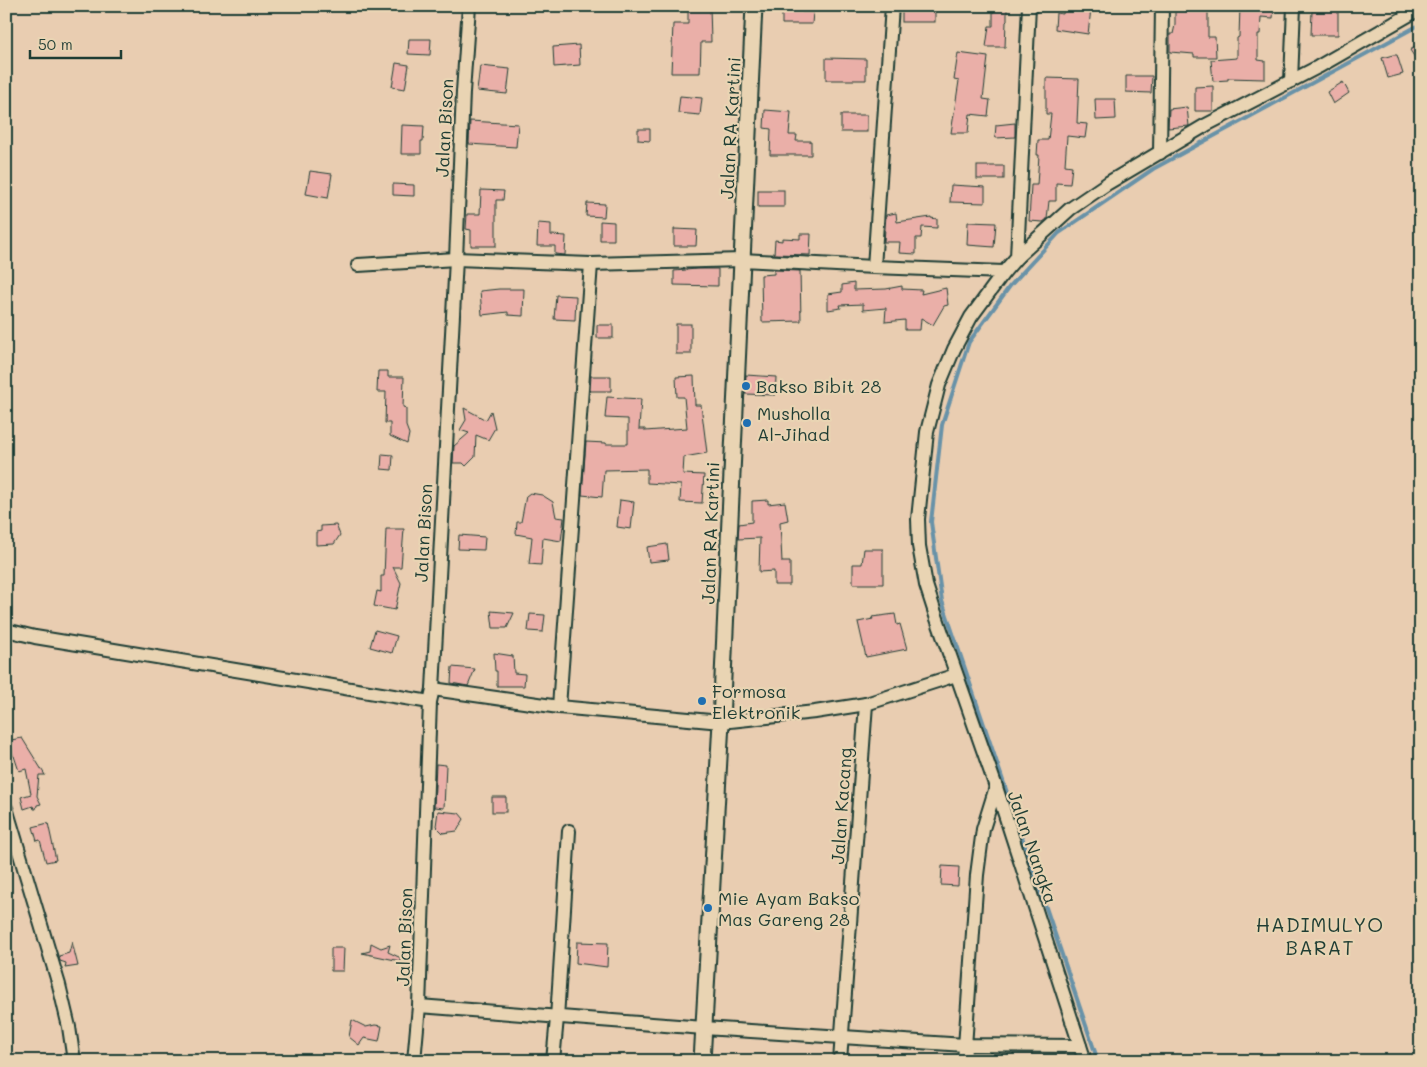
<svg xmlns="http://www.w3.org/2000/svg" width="1427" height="1067" viewBox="0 0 1427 1067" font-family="Mali,sans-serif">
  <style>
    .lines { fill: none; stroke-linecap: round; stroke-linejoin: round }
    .stream { stroke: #6892a8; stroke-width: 4 }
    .building { fill: #eaafa8; stroke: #1f3d34 }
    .minor-casing { stroke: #1f3d34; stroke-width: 16 }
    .major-casing { stroke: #1f3d34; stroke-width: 19 }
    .minor { stroke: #e9d4b3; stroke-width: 12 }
    .major { stroke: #e9d4b3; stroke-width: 15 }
    .poi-dot { fill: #1f6fb2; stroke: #e9d4b3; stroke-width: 2 }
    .labels { text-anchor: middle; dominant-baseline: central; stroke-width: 4.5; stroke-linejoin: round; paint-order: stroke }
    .street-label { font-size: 18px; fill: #1f3d34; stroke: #e9d4b3 }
    .poi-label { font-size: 18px; fill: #1f3d34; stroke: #e9d4b3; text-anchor: start }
    .quarter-label { font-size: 20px; letter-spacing: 1px; fill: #1f3d34; stroke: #e9d4b3 }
  </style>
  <rect width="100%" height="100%" fill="#e9cdb1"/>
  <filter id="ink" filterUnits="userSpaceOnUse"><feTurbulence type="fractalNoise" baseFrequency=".02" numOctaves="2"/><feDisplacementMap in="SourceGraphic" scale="10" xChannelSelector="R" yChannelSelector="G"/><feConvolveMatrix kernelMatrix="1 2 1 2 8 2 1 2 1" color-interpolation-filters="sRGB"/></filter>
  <g filter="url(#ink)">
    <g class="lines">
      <path class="stream" d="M1098,1061L942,601L931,522L942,425L969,342L1010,286L1059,233L1153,169L1421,24"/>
    </g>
    <g class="building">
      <path d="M688,6H710L711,42H701L700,73H671L673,24H688Z"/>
      <rect x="902" y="6" width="33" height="16"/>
      <path d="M993,6H1007V21L1006,22L1005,47H986L989,26H993Z"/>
      <path d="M1064,6L1091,9L1088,34L1055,29L1056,13L1063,14Z"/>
      <path d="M1175,6H1208V37H1215L1216,57H1194V54L1170,52V34H1173L1175,25Z"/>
      <path d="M1240,6L1274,7L1273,18L1261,17L1260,34H1258V60L1265,61V79L1228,78V80L1213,81L1211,60L1237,58V38L1239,37Z"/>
      <path d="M1316,6H1338V35H1311L1312,11H1316Z"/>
      <path d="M782,7H802V12H813L812,24H782Z"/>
      <path d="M409,39H431L430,55L408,54Z"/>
      <path d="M1421,43V67L1410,50Z"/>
      <path d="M579,45L580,65L554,67L553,47Z"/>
      <path d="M958,53L988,57L983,99L990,100L988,116L970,114L968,133H951L959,81L954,80Z"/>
      <path d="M1393,55H1397L1403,74L1388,78L1382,58Z"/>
      <path d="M826,58L866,59V80H826Z"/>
      <path d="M396,63L409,65L405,89L392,87Z"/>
      <path d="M480,66L510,69L507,94L477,91Z"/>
      <path d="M1126,76H1152L1151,93L1126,92Z"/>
      <path d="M1046,78L1079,79L1077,123L1087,124L1085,138L1067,136L1065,165L1072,166L1070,184L1056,183V201H1049L1047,219L1043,222L1029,221L1031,185H1037L1039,155H1037L1038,140H1048L1051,114H1046Z"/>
      <path d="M1343,82L1349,93L1333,104L1327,92Z"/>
      <path d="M1213,86V111H1195V87Z"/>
      <path d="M680,96L702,98L700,115L678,113Z"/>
      <path d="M1095,99H1115L1116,119L1096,120Z"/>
      <path d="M1187,107L1189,126L1168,128L1169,109Z"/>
      <path d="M765,110L791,112L789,135H797L796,141H811V155H770L771,129L764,128Z"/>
      <rect x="841" y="115" width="26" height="17"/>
      <path d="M470,121L518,124L516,147L469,144Z"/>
      <path d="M1015,123V137L995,138L996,125Z"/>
      <path d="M402,125L424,126L423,141H421V154H401Z"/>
      <path d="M638,129H650V141L638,140Z"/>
      <rect x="977" y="166" width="27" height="13"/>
      <path d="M310,171L332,174L328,198L306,194Z"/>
      <path d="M393,184L414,185V196L393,195Z"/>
      <path d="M951,185L985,187V203L950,202Z"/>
      <path d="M481,190L504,191L503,200H496V246H471V230L466,229L467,214H480Z"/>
      <rect x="758" y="190" width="26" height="17"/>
      <path d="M587,203L605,204L604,217L586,216Z"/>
      <path d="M896,213L897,222L931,217V218L937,219V228L922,227L921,238H916V254L899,253L900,242H884L886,215Z"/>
      <path d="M600,221L614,222V240H600Z"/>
      <path d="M968,222L996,223L994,247L967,245Z"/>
      <path d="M538,223L551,224V235L566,236L565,255L555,254V246H537Z"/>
      <path d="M674,229L697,230L696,246H674Z"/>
      <path d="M800,234H811L810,255L774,254L775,240L782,241V238L800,239Z"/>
      <path d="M697,269H718V286L674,285V271Z"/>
      <path d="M774,270L800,271L801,321L762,322L761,275L774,274Z"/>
      <path d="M854,283V290L886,289L902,286V289L922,290L921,294L946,288L948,305L944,306L933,325L921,318L920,330H905V320L885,322L886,308L863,310V304L840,305L841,308L828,310V294L842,292V285Z"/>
      <path d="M499,289H524L523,316L508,315V312L482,315L480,291Z"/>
      <path d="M556,295L576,296L575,320L554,319Z"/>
      <rect x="676" y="324" width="15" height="30"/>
      <rect x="597" y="325" width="16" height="13"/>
      <path d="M378,371H388V377H404L403,407L406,408V426L409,434L407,444L390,436V423H385L386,392H377Z"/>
      <path d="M746,375L776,377L775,395L745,394Z"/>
      <path d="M591,376H611V391H590Z"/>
      <path d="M694,376L695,405H701L707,453L684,457L683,474L704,475L702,503L680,502L681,485L647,483V469L604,470L602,497L582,495L586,442L606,443V444H628V419L605,418L607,397L641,399L639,429H645V431L687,428L684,397H677L676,377Z"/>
      <path d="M464,408L486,420L491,411L495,428L488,440L476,435L475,457L466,466L463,463H453L454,446L469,433L460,430L466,420Z"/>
      <path d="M382,454L393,455L392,470L381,469Z"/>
      <path d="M530,493L542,495L553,502L556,517L564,518L561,541L543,538L541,565L529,564L532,537L516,534L517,522H521L526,496Z"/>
      <path d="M620,500L634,502L631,529L617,527Z"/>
      <path d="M768,500V504L785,502L788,520L780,522L782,562H790V585H774V571L759,572L760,538L738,539L739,524L752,522V501Z"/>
      <path d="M336,525L340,535L334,544L316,545V532L321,531V526Z"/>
      <path d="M386,529H404L401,567H393L401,583L395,610L374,606L377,591L381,592V576H384Z"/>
      <path d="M459,535L485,537L484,550L458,549Z"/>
      <path d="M667,544L669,560L649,562L647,547Z"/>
      <path d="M864,549H883V584H853V564H862Z"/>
      <path d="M491,611L514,613L507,628H493Z"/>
      <path d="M530,614L545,615L543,632L528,631Z"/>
      <path d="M895,614L897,625L900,624L907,649L866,657L858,622L873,619L872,617Z"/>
      <path d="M375,630L397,636L392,653L370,647Z"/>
      <path d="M494,653L513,656L514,673L525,674L524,686H497V671H495Z"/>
      <path d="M452,667L475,669L468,686L451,683Z"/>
      <path d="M22,738L45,775H39L37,796L41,804L37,805L36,809H34L33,806L24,809L21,797L31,794L26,769L19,771L14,756H13L11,740Z"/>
      <path d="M436,764L446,765L444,808L434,807Z"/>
      <rect x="492" y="797" width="14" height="15"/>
      <path d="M438,811L459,813L464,819L457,831L443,833L436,826Z"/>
      <path d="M48,823L56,860L46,862L40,840L37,841L33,827Z"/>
      <path d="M942,866L959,867L958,886L941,885Z"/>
      <path d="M72,942L78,966L65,968L66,963L60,961L59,956L69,953Z"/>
      <path d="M577,942L608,943L607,967L576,963Z"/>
      <path d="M371,943L381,948L390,945L388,952L401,958L400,961L362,953L370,951Z"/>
      <path d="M331,948H344L343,971H331Z"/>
      <path d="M352,1020L366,1027L375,1025L382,1026L379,1041L364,1038L359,1045L349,1037Z"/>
    </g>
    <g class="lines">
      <g class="minor-casing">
        <g id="minor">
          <path d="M1291,81L1294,6"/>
          <path d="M1160,153L1162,6"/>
          <path d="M1017,257L1029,6"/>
          <path d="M358,265L456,259L591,264L742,260L874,267L1004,272"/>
          <path d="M874,267L892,6"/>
          <path d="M6,630L35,637L430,702"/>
          <path d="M433,689L559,707L721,722L815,712L866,704L956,675"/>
          <path d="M559,707L591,264"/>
          <path d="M6,808L59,985L69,1027L74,1061"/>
          <path d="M419,1006L704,1028L965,1045L1080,1046"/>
          <path d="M414,1061L419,1006L430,702L433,689L456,259L463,92L469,6"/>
          <path d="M553,1061L557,1018L569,831"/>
          <path d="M840,1061L866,704"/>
          <path d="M964,1061L977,875L983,829L996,787"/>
          <path d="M1085,1061L996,787L935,613L926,585L919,546L918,519L927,432L939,385L954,349L971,317L1004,272L1017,257L1070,209L1108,183L1206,125L1318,67L1421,8"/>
        </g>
      </g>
      <g class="major-casing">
        <path id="major" d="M702,1061L721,722L732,473L754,6"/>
      </g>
      <use href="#minor" class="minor"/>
      <use href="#major" class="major"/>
    </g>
  </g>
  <g class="poi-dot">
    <circle cx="746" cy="386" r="5"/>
    <circle cx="747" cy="423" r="5"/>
    <circle cx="702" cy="701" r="5"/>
    <circle cx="708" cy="908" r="5"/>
  </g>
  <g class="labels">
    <g class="street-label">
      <text transform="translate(444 128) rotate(-87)">Jalan Bison</text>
      <text transform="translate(730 128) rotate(-87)">Jalan RA Kartini</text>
      <text transform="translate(423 533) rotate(-87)">Jalan Bison</text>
      <text transform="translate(710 533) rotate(-88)">Jalan RA Kartini</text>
      <text transform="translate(841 806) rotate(-86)">Jalan Kacang</text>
      <text transform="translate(1033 847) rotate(71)">Jalan Nangka</text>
      <text transform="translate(404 937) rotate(-88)">Jalan Bison</text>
    </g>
    <g class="poi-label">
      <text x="756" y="386">Bakso Bibit 28</text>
      <text x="757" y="413">Musholla<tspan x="757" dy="21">Al-Jihad</tspan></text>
      <text x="712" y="691">Formosa<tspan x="712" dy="21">Elektronik</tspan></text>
      <text x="718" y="898">Mie Ayam Bakso<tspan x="718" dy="21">Mas Gareng 28</tspan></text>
    </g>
    <g class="quarter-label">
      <text x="1320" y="924">HADIMULYO<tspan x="1320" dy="23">BARAT</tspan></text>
    </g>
  </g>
  <rect width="1427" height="1067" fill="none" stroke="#e9d4b3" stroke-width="25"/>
  <rect x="12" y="12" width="1402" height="1042" fill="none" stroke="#1f3d34" stroke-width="2" filter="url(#ink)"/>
  <path d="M30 50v8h91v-8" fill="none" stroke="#1f3d34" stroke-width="2.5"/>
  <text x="38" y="50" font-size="15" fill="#1f3d34" stroke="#e9d4b3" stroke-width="4" paint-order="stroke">50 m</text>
</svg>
